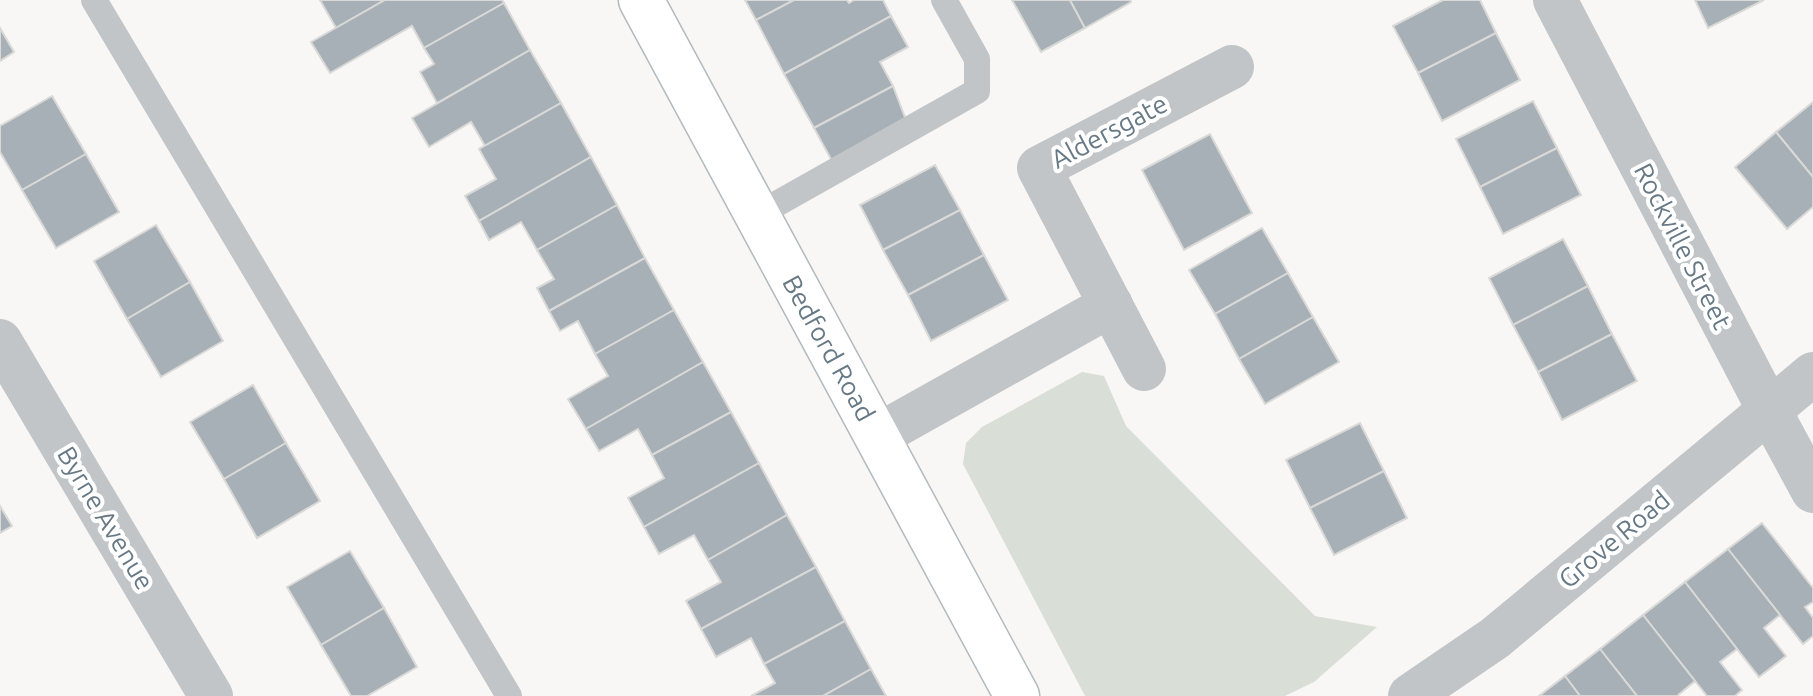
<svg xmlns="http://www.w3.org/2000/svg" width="1813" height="696" viewBox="0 0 1813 696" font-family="Ubuntu,sans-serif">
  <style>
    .green { fill: #d9ded6 }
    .building { fill: #a7b0b6; stroke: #d9d9d7; stroke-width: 2 }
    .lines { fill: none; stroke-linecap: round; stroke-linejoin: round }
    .secondary-casing { stroke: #b3b9bd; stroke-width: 47 }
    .service { stroke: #c1c5c8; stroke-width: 26 }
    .minor { stroke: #c1c5c8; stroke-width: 44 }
    .secondary { stroke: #fff; stroke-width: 44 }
    .labels { text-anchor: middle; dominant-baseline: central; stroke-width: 8; stroke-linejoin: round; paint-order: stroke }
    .street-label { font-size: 26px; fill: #677985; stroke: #fff }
  </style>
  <rect width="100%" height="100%" fill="#f8f7f5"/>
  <path class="green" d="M1082,372L1104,376L1126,426L1315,616L1377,627L1314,682L1285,696H1085L963,464L966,443L982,427Z"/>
  <g class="building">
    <path d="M320,0H385L336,28Z"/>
    <path d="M385,0H502L504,3L424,48L412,26L330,73L311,42Z"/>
    <path d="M745,0H794L756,20Z"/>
    <path d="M794,0H847L849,3L854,0H883L891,16L784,74L756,20Z"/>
    <path d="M1012,0H1070L1085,28L1041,52Z"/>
    <path d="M1070,0H1130L1131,2L1085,28Z"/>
    <path d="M1443,0H1480L1496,33L1418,73L1393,26Z"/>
    <path d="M1695,0H1764L1708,28Z"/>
    <path d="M504,3L530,50L437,103L420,72L434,64L424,48Z"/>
    <path d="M891,16L908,47L880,62L893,86L814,128L784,74Z"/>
    <path d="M0,28L14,52L0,61Z"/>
    <path d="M1496,33L1520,80L1442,121L1418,73Z"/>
    <path d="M530,50L561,103L485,146L471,122L429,147L412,118Z"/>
    <path d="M893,86L906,120L832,161L814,128Z"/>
    <path d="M52,96L86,154L22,190L0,152V126Z"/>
    <path d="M1533,101L1557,148L1480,187L1456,139Z"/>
    <path d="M1813,102V177L1776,132Z"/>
    <path d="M561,103L591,157L479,221L465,196L496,179L479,149Z"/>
    <path d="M1776,132L1813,177V207L1787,229L1735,167Z"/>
    <path d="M1210,134L1252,213L1184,250L1142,170Z"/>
    <path d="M1557,148L1581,195L1503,234L1480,187Z"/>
    <path d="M86,154L119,212L56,248L22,190Z"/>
    <path d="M591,157L617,205L537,250L521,222L489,240L479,221Z"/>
    <path d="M935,165L960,210L883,250L860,205Z"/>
    <path d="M617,205L645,258L549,311L537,288L554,279L537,250Z"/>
    <path d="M960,210L984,255L908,295L883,250Z"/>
    <path d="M156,225L190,282L127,319L94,261Z"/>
    <path d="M1262,228L1288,273L1215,314L1189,270Z"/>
    <path d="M1563,239L1588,286L1513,325L1489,278Z"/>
    <path d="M984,255L1008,300L931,341L908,295Z"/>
    <path d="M645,258L674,310L595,354L578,321L560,331L549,311Z"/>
    <path d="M1288,273L1313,317L1239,359L1215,314Z"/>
    <path d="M190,282L223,341L161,377L127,319Z"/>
    <path d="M1588,286L1612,334L1538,372L1513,325Z"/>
    <path d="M674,310L703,362L586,429L568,399L608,376L595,354Z"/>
    <path d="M1313,317L1339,362L1265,404L1239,359Z"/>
    <path d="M1612,334L1637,381L1562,420L1538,372Z"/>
    <path d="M703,362L731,412L652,455L638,429L599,451L586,429Z"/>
    <path d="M253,385L286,443L224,479L190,422Z"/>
    <path d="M731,412L759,463L644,527L628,498L664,478L652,455Z"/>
    <path d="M1360,423L1384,471L1310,508L1286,460Z"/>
    <path d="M286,443L320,501L257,538L224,479Z"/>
    <path d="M759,463L787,515L708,560L694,535L659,554L644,527Z"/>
    <path d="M1384,471L1407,518L1334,555L1310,508Z"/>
    <path d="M0,506L12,526L0,533Z"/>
    <path d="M787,515L816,567L701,629L686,601L721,582L708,560Z"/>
    <path d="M1762,523L1813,588V602L1805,607L1813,618V636L1803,644L1728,549Z"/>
    <path d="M1728,549L1780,615L1764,628L1786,656L1759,677L1685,582Z"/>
    <path d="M350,551L384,608L321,645L287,587Z"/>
    <path d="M816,567L845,621L764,664L751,638L716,657L701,629Z"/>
    <path d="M1685,582L1737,649L1720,662L1742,690L1735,696H1707L1643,615Z"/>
    <path d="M384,608L417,667L367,696H351L321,645Z"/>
    <path d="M1643,615L1695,681L1677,696H1637L1600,649Z"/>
    <path d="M845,621L871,669L823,696H751L775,683L764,664Z"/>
    <path d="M1600,649L1637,696H1580L1565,676Z"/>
    <path d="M871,669L886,696H823Z"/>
    <path d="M1565,676L1580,696H1539Z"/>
  </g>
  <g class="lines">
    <g class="secondary-casing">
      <path id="secondary" d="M641,0L1017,696"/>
    </g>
    <g class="service">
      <path d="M94,0L509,696"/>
      <path d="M757,215L977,91V59L944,0"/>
    </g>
    <g class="minor">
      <path d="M1555,0L1769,410L1813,491"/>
      <path d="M0,341L211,696"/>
      <path d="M1144,369L1039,168L1232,67"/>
      <path d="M877,436L1111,305"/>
      <path d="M1410,696L1495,638L1813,374"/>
    </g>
    <use href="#secondary" class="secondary"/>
  </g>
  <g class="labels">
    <g class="street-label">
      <text transform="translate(1109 131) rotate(-28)">Aldersgate</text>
      <text transform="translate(1683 246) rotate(63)">Rockville Street</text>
      <text transform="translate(829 348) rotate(61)">Bedford Road</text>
      <text transform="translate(106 518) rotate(59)">Byrne Avenue</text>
      <text transform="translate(1614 539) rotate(-40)">Grove Road</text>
    </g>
  </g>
</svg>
